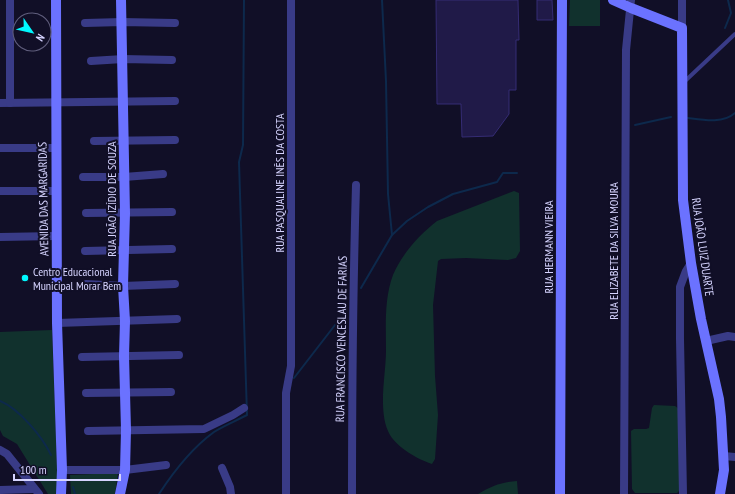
<svg xmlns="http://www.w3.org/2000/svg" width="735" height="494" viewBox="0 0 735 494" font-family="'PT Sans Narrow',sans-serif">
  <style>
    .green { fill: #11312d }
    .lines { fill: none; stroke-linecap: round; stroke-linejoin: round }
    .stream { stroke: #0d294c; stroke-width: 2 }
    .building { fill: #201a48; stroke: #352c74 }
    .lane { stroke: #393b87; stroke-width: 4 }
    .street { stroke: #393b87; stroke-width: 8 }
    .secondary { stroke: #6b72ff; stroke-width: 10 }
    .poi-dot { fill: #00f8ff; stroke: #110f27; stroke-width: 1.5 }
    .labels { text-anchor: middle; dominant-baseline: central; stroke-width: 4; stroke-linejoin: round; paint-order: stroke }
    .street-label { font-size: 12px; fill: #d6d4ff; stroke: #110f27 }
    .poi-label { font-size: 12px; fill: #d6d4ff; stroke: #110f27; text-anchor: start }
  </style>
  <rect width="100%" height="100%" fill="#110f27"/>
  <g class="green">
    <path d="M570,0H600V26H569Z"/>
    <path d="M514,191L519,193L520,251L516,258L508,260L466,258L441,259L438,261L433,305L435,376L438,415L435,459L432,464C417,459 398,448 390,435C377,413 386,375 386,351C386,326 384,299 393,275C402,254 419,235 437,221Z"/>
    <path d="M52,330L58,494H48L17,444L3,436L0,430V332Z"/>
    <path d="M654,405L675,406L679,409L680,490L677,493H635L632,489L631,431L634,429H646L649,428L652,408Z"/>
    <path d="M118,473L115,494H71L70,475Z"/>
    <path d="M517,481L518,494H478C491,486 502,482 517,481Z"/>
  </g>
  <g class="lines">
    <g class="stream">
      <path d="M382,0L386,81L388,194L392,235"/>
      <path d="M725,28L731,13L728,0"/>
      <path d="M688,118C703,120 723,124 735,113"/>
      <path d="M635,125L671,117"/>
      <path d="M361,288L392,235L407,221L428,207L453,194L497,182L503,173H517"/>
      <path d="M294,378L335,325"/>
      <path d="M0,401C19,409 42,436 51,455"/>
      <path d="M73,487L75,494"/>
      <path d="M159,494C174,471 192,448 214,432C225,425 236,421 247,415L239,162L243,145L244,0"/>
    </g>
  </g>
  <g class="building">
    <path d="M436,0H518L519,40H516V90H509V114L493,136L462,137L461,104H437Z"/>
    <path d="M537,0H552L553,20H537Z"/>
  </g>
  <g class="lines">
    <path class="lane" d="M684,82L735,34"/>
    <g class="street">
      <path d="M682,0V28"/>
      <path d="M85,23L122,22L175,23"/>
      <path d="M91,61L123,59L172,60"/>
      <path d="M0,103L175,101"/>
      <path d="M10,103V0"/>
      <path d="M94,141L175,140"/>
      <path d="M0,148H56"/>
      <path d="M83,177H124L163,174"/>
      <path d="M0,191H56"/>
      <path d="M86,213L172,212"/>
      <path d="M0,237L56,236"/>
      <path d="M85,251L172,249"/>
      <path d="M86,284L123,286L175,284"/>
      <path d="M57,323L177,319"/>
      <path d="M706,341L728,336L735,337"/>
      <path d="M82,357L179,355"/>
      <path d="M86,393L171,392"/>
      <path d="M88,431L204,429L233,415L244,408"/>
      <path d="M0,450L7,454L39,494"/>
      <path d="M724,456L735,457"/>
      <path d="M222,468L230,487L231,494"/>
      <path d="M62,470H125L166,465"/>
      <path d="M0,490L34,489"/>
      <path d="M286,494V393L291,366V0"/>
      <path d="M352,494C352,391 353,288 356,185"/>
      <path d="M624,494L626,50L631,0"/>
      <path d="M683,494L680,339V287L686,271L691,263"/>
    </g>
    <g class="secondary">
      <path d="M56,0L57,323L62,470L61,494"/>
      <path d="M613,0L631,8L682,28L683,200L691,263L701,319L719,399L721,417L724,470L720,494"/>
      <path d="M120,494L125,470L126,430L124,356L125,321L123,286L125,213L121,0"/>
      <path d="M560,494L562,0"/>
    </g>
  </g>
  <circle class="poi-dot" cx="25" cy="278" r="4"/>
  <g class="labels">
    <g class="street-label">
      <text transform="translate(279 183) rotate(-90)">RUA PASQUALINE INÊS DA COSTA</text>
      <text transform="translate(43 199) rotate(-91)">AVENIDA DAS MARGARIDAS</text>
      <text transform="translate(111 199) rotate(-90)">RUA JOÃO IZÍDIO DE SOUZA</text>
      <text transform="translate(548 247) rotate(-90)">RUA HERMANN VIEIRA</text>
      <text transform="translate(703 247) rotate(82)">RUA JOÃO LUIZ DUARTE</text>
      <text transform="translate(613 251) rotate(-90)">RUA ELIZABETE DA SILVA MOURA</text>
      <text transform="translate(341 339) rotate(-89)">RUA FRANCISCO VENCESLAU DE FARIAS</text>
    </g>
    <g class="poi-label">
      <text x="33" y="271">Centro Educacional<tspan x="33" dy="14">Municipal Morar Bem</tspan></text>
    </g>
  </g>
  <g transform="translate(32 32) rotate(124)"><circle r="19" fill="#110f27" stroke="#605e7d"/>
  <path d="M0-3L7 15L0 10L-7 15Z" fill="#00f8ff"/>
  <text y="-6" font-size="11" font-weight="bold" text-anchor="middle" fill="#d6d4ff">N</text>
  </g>
  <path d="M14 474v6h106v-6" fill="none" stroke="#d6d4ff" stroke-width="2"/>
  <text x="20" y="474" font-size="12" fill="#d6d4ff" stroke="#110f27" stroke-width="3" paint-order="stroke">100 m</text>
</svg>
